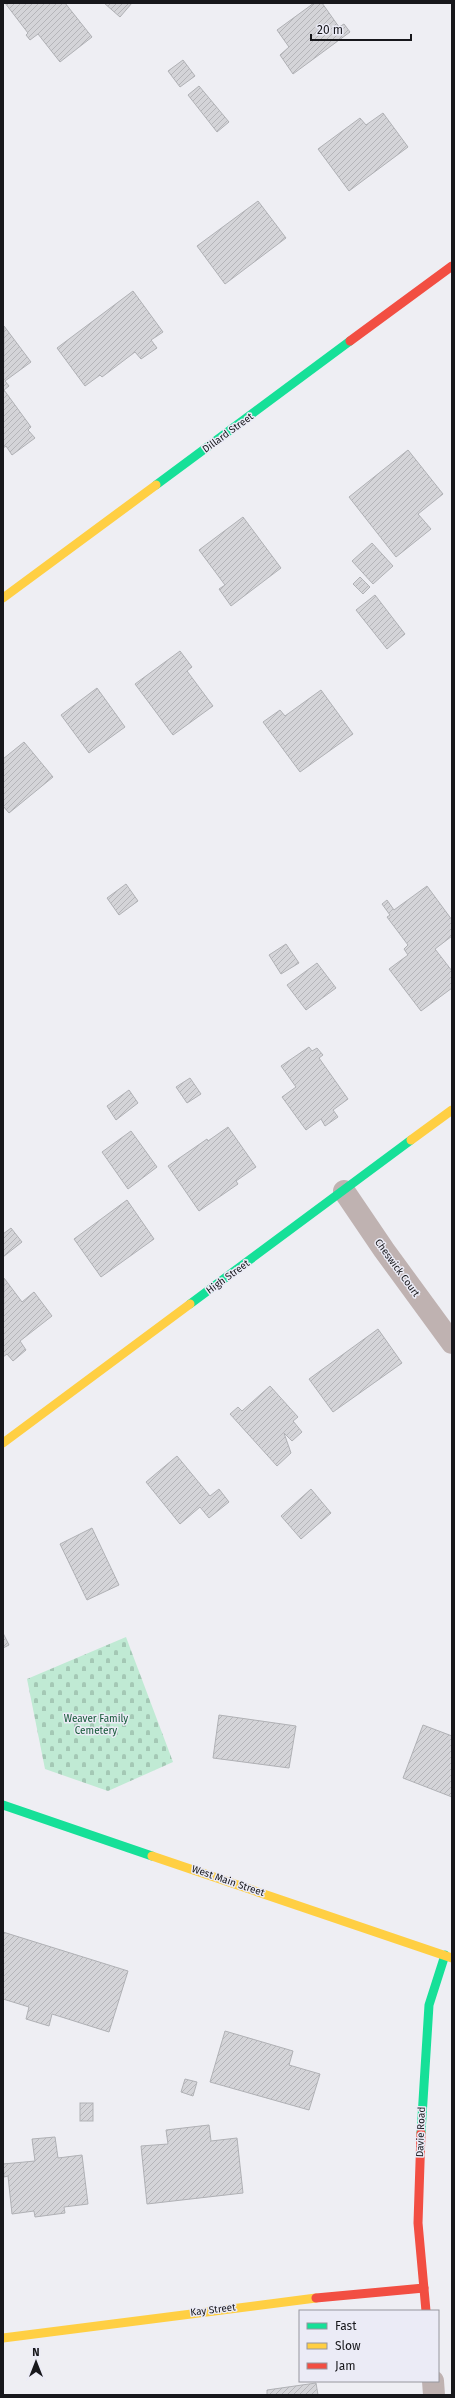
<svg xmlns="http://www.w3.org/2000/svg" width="455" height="2398" viewBox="0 0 455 2398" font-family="'Fira Sans',sans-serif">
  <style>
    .cemetery { fill: url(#cemetery-stones) }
    .building { fill: url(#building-hatch); stroke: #b0b1b5 }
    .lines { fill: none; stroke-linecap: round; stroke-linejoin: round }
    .street { stroke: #bfb2b1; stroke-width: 22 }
    .fast { stroke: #16e098; stroke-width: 9 }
    .slow { stroke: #ffcf43; stroke-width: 9 }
    .jam { stroke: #f24e42; stroke-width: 9 }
    .labels { text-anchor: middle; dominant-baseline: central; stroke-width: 3; stroke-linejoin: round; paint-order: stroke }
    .street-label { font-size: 10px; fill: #17171b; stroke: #ebebf6 }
    .park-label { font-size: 10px; fill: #145737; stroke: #ebebf6 }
  </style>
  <defs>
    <pattern id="cemetery-stones" width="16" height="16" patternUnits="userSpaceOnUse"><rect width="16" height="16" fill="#c0ead4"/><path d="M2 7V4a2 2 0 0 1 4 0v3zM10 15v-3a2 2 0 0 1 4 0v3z" fill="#a4c8b5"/></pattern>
    <pattern id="building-hatch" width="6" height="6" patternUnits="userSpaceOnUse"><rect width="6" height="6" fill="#d4d4d8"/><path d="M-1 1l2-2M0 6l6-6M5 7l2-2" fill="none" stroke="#b5b5b9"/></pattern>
  </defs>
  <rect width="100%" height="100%" fill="#eeeef3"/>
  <path class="cemetery" d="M126,1637L173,1762L108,1791L45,1769L27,1679Z"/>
  <g class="building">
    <path d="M5,3H65L92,37L60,62L38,34L30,40L26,35L28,33Z"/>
    <path d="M104,3H132L120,17Z"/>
    <path d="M314,3H322L339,27L344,24L350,32L293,74L280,55L289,47L277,30Z"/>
    <path d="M183,60L195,76L180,87L168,71Z"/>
    <path d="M199,86L229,122L217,132L188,95Z"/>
    <path d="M383,113L408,147L349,191L318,149L360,118L366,125Z"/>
    <path d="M258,201L286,238L225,284L197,246Z"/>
    <path d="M133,291L163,332L151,340L157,348L141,359L135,352L102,377L100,375L85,386L57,348Z"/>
    <path d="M4,326L31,362L5,381L9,386L4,390L31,427L28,430L35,438L12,455L6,446L3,448Z"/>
    <path d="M408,450L443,494L418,514L431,529L396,557L349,497Z"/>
    <path d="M243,517L281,568L231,606L219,589L225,585L199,550Z"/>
    <path d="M372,543L393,566L373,584L352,561Z"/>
    <path d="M360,577L370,587L363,594L353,584Z"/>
    <path d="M375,595L405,634L387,649L356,610Z"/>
    <path d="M180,651L192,667L187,671L213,706L173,735L135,684Z"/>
    <path d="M97,688L125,727L89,753L61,715Z"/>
    <path d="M321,690L353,734L300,772L263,722L280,710L285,716Z"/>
    <path d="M24,742L53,777L9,813L3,806V759Z"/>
    <path d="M126,884L138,901L119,915L107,898Z"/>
    <path d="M427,886L452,920V936L435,949L452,971V988L421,1011L389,969L408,955L404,949L408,945L387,917L390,915L382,904L387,900L394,910Z"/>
    <path d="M286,944L299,963L281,974L269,955Z"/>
    <path d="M317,963L336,988L306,1010L287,985Z"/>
    <path d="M309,1047L312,1051L317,1048L323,1055L319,1058L348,1099L333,1110L338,1117L325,1126L321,1119L306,1130L282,1097L296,1087L281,1066Z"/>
    <path d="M190,1078L201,1094L187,1103L176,1087Z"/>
    <path d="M129,1090L138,1103L116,1120L107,1106Z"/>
    <path d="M228,1127L256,1167L236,1181L238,1184L199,1211L168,1166L207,1139L208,1141Z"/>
    <path d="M131,1131L157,1167L128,1189L102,1152Z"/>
    <path d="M127,1200L154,1239L101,1277L74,1239Z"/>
    <path d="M11,1228L22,1242L3,1257V1234Z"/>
    <path d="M4,1278L22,1302L34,1292L52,1316L20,1341L26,1350L13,1361L7,1354L3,1357Z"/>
    <path d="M378,1329L402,1363L333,1412L309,1379Z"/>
    <path d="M270,1386L298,1417L293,1421L302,1432L292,1441L284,1433L291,1453L277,1466L230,1414L238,1407L242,1411Z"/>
    <path d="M177,1456L210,1496L219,1489L229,1502L209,1518L200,1507L180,1524L146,1482Z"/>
    <path d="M311,1489L331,1513L301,1539L281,1516Z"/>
    <path d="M92,1528L119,1585L87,1600L60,1544Z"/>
    <path d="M3,1633L9,1645L3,1648Z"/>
    <path d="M219,1715L296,1726L289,1768L213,1758Z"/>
    <path d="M423,1725L452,1736V1797L403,1778Z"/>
    <path d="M3,1932L128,1971L109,2032L52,2014L49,2026L26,2019L29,2007L3,1999Z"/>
    <path d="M225,2031L293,2051L289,2065L320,2074L309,2110L210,2082Z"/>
    <path d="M185,2079L197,2082L193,2096L181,2092Z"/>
    <rect x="80" y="2103" width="13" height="18"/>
    <path d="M209,2125L211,2141L237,2138L243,2193L147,2204L141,2146L168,2144L166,2130Z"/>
    <path d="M55,2137L58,2158L82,2155L88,2204L64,2207L65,2213L35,2217L34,2211L12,2214L8,2176L4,2177L3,2164L35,2161L32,2139Z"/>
    <path d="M316,2383L318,2395H267V2390Z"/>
  </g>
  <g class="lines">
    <g class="street">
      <path d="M344,1191L384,1250L452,1343"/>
      <path d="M433,2381L434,2395"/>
    </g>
    <g class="fast">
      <path d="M156,485L350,341"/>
      <path d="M190,1304L411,1140"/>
      <path d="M3,1805L152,1856"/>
      <path d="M421,2133L429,2005L445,1955"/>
    </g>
    <g class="slow">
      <path d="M3,598L156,485"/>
      <path d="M411,1140L452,1110"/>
      <path d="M3,1443L190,1304"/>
      <path d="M152,1856L452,1958"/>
      <path d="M3,2338L316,2298"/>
    </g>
    <g class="jam">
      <path d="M350,341L452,266"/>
      <path d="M421,2133L418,2223L426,2311"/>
      <path d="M316,2298L424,2288"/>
    </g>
  </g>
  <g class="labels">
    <g class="street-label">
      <text transform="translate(228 433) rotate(-36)">Dillard Street</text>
      <text transform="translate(397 1268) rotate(54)">Cheswick Court</text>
      <text transform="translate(228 1277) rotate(-36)">High Street</text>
      <text transform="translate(228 1881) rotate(19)">West Main Street</text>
      <text transform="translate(421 2132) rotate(-88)">Davie Road</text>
      <text transform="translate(213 2310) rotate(-7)">Kay Street</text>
    </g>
    <g class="park-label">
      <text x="96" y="1719">Weaver Family<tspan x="96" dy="12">Cemetery</tspan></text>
    </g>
  </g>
  <rect width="455" height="2398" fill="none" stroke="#17171b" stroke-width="8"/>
  <rect x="299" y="2310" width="140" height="72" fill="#ebebf6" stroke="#96969e"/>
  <rect x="307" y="2323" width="20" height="6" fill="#16e098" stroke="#96969e"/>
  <text x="335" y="2330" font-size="12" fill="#17171b">Fast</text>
  <rect x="307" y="2343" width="20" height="6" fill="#ffcf43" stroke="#96969e"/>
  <text x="335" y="2350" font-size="12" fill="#17171b">Slow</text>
  <rect x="307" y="2363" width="20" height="6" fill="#f24e42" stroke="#96969e"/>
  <text x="335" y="2370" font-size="12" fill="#17171b">Jam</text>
  <g transform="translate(36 2362)" stroke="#ebebf6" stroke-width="3" paint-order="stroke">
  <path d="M0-3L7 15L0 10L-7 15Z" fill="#17171b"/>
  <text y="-6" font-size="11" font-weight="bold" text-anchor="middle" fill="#17171b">N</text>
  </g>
  <path d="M311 34v6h100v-6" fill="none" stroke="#17171b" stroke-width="2"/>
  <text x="317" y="34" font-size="12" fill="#17171b" stroke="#ebebf6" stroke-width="3" paint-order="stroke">20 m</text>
</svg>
